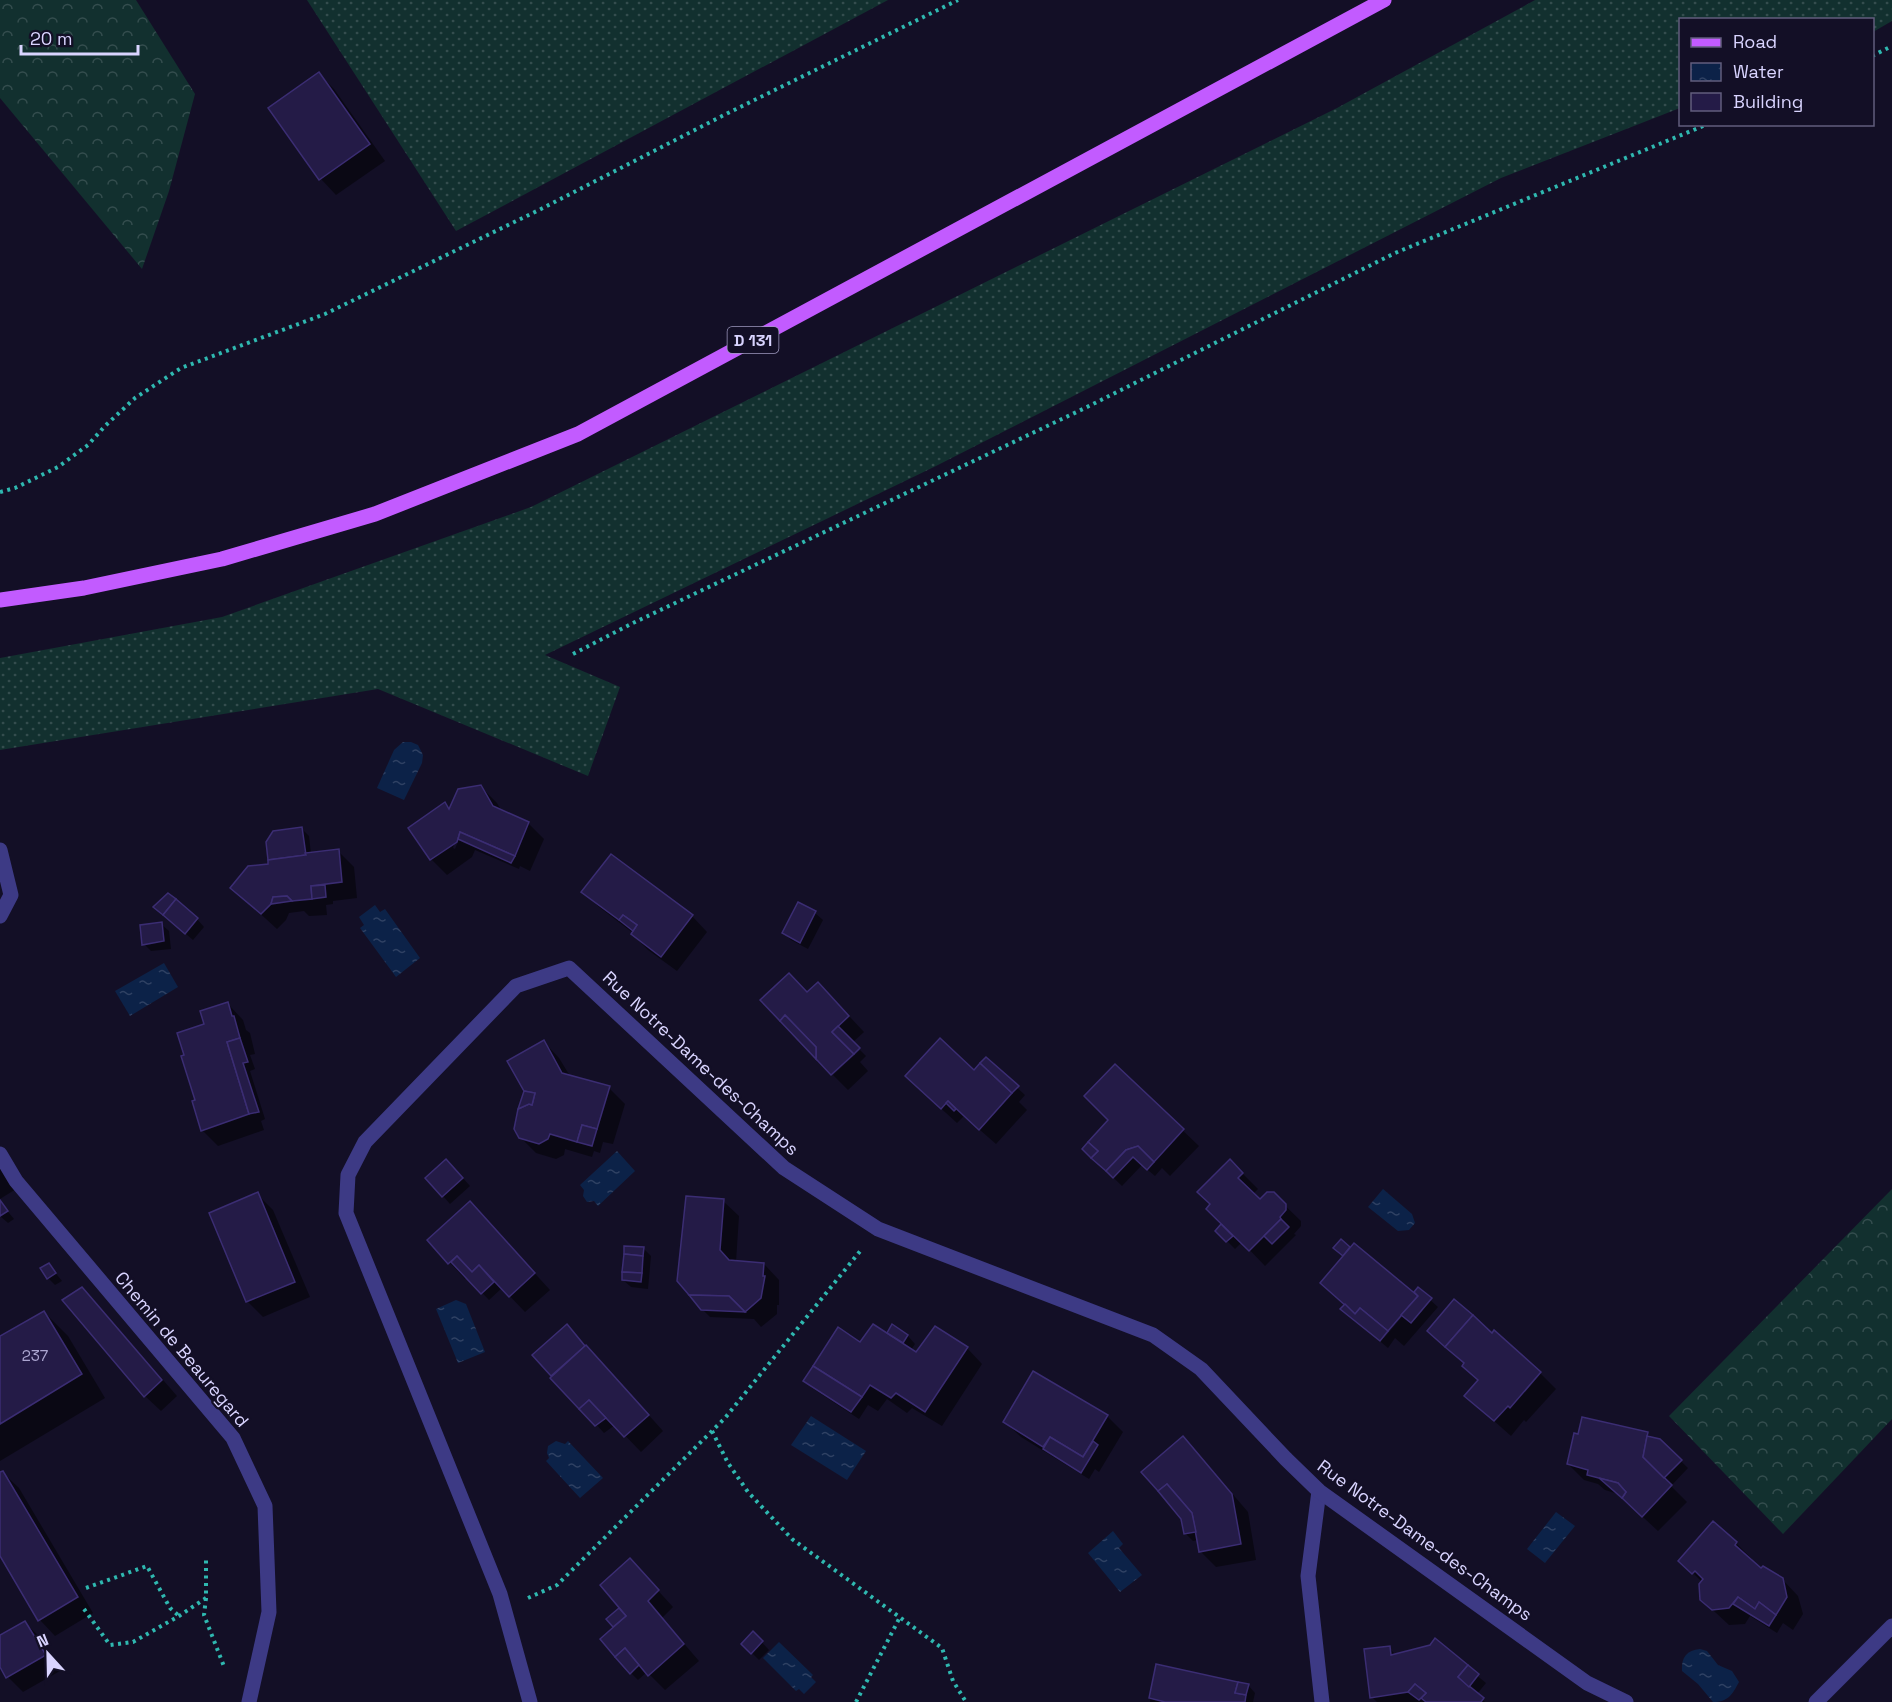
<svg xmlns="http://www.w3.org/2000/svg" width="1892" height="1702" viewBox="0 0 1892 1702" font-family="'Space Grotesk',sans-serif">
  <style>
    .grass { fill: url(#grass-dots) }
    .forest { fill: url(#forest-crowns) }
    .water { fill: url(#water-ripples) }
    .shadow { fill: #0007; fill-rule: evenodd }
    .building { fill: #241b47; stroke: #3b2d73; stroke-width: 1.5 }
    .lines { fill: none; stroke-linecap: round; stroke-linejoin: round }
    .path { stroke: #2fb8b0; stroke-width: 4; stroke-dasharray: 3 4.5; stroke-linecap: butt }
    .minor { stroke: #3d3a85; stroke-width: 15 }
    .major { stroke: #c25bff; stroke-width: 15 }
    .labels { text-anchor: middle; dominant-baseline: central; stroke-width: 4.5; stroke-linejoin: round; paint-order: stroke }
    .number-label { font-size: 15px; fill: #aca6d1 }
    .shield { fill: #130f26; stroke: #9e99be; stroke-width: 1.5 }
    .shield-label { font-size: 16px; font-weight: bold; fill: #d9d4ff }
    .street-label { font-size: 18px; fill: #d9d4ff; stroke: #130f26 }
  </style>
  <defs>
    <pattern id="grass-dots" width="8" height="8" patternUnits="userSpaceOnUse" patternTransform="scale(1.5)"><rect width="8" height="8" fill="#12302f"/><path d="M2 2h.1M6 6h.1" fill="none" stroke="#344d4e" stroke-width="1.8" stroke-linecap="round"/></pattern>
    <pattern id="forest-crowns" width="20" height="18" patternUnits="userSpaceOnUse" patternTransform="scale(1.5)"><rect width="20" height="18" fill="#12302f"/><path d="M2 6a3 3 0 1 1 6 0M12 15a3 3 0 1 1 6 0" fill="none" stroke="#344d4e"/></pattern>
    <pattern id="water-ripples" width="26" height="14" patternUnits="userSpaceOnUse" patternTransform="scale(1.5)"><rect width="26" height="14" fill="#0c2248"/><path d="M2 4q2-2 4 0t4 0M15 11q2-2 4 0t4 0" fill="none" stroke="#2f4163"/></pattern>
  </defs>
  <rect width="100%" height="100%" fill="#130f26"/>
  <g class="grass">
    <path d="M307,0H888L456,231Z"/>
    <path d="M1535,0H1892V21L1873,32L1872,20H1680V108L1501,178L936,466L545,655L620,687L588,776L378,689L0,750V658L222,617L531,507L1337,108Z"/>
  </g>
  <g class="forest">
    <path d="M0,0H136L195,94L169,191L142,269L0,98Z"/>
    <path d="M1892,1189V1419L1783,1534L1669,1416Z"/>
  </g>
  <g class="water">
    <path d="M403,742H411L418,745L423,755L422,763L404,800L377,788L394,750Z"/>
    <path d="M375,905L380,912L385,909L420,958L396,977L360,928L364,925L359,917Z"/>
    <path d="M164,963L178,987L130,1016L115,991Z"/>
    <path d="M617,1151L635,1171L598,1206L594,1201L587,1202L583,1196L584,1190L580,1185Z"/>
    <path d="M1383,1189L1412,1214L1415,1223L1409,1230L1398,1231L1368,1207Z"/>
    <path d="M456,1300L466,1304L485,1352L458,1363L436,1309Z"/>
    <path d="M811,1416L866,1451L847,1480L791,1445Z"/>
    <path d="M556,1441L565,1444L568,1441L603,1478L580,1498L546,1461L549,1458L547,1453L548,1446Z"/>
    <path d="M1556,1512L1575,1526L1545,1563L1527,1549Z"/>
    <path d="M1113,1531L1123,1544L1119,1548L1142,1575L1120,1592L1088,1553Z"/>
    <path d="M779,1642L813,1675L811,1677L816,1682L804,1694L799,1689L796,1691L763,1658Z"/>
    <path d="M1700,1649L1707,1651L1718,1665L1732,1671L1739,1682C1732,1695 1728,1702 1713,1702L1698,1684L1682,1671C1681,1657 1687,1650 1700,1649Z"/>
  </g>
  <g class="shadow">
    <path d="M319,74L334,89L385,161L336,195L321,179L270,108Z"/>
    <path d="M481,787L497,803L502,812L528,823L544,839L530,871L520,866L519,869L475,850L472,857L447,875L431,859L445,804L450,810ZM457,836L459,839L455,849L453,848Z"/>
    <path d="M302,829L309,836L311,854L338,851L354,867L357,898L333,901V904L326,905L327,915L309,916L304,911L289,913L286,920L277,929L232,888L269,866Z"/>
    <path d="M583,892L692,916L707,932L677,971L648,950L632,934L633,933L599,907Z"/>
    <path d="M799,904L815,913L823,920L808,949L791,940L784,933Z"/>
    <path d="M163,914L197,919L204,927L193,940Z"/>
    <path d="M161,924L169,931L171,949L151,951L144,944Z"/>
    <path d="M808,994L834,1000L864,1032L853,1042Z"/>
    <path d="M228,1004L243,1020L246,1030L250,1033L255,1054L250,1055L255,1069L250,1071L265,1119L261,1121L264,1130L218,1146L202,1130L196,1101L206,1025Z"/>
    <path d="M544,1042L559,1058L570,1076L609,1088L625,1104L613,1144L603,1142L600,1153L594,1151L592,1157L565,1149L564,1155L556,1159L536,1153L520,1137Z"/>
    <path d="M860,1050L866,1056L860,1062L868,1071L848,1090L833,1075Z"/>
    <path d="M986,1059L1025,1095L1019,1102L1027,1110L996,1144L964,1116L957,1123L923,1092L974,1072Z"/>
    <path d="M1115,1066L1199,1146L1170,1176L1162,1168L1155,1176L1142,1165L1122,1186L1084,1149L1110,1120Z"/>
    <path d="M1230,1161L1258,1189L1253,1194L1260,1201L1273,1194L1301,1221V1226L1294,1234L1296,1235L1265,1266L1242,1242L1235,1249L1217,1231L1223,1224Z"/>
    <path d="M0,1162L16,1189L0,1199Z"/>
    <path d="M454,1168L470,1186L450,1204L443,1196Z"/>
    <path d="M257,1194L273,1210L310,1297L263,1317L247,1301Z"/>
    <path d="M723,1201L739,1216L736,1262L764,1264L779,1280V1305H777V1314L761,1327L754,1319L710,1317L702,1309Z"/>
    <path d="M0,1202L14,1219L8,1223L0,1216Z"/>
    <path d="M485,1219L550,1290L525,1312L502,1288L489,1300L467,1277L465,1279L429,1240Z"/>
    <path d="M1341,1241L1420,1300L1418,1289L1438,1307L1404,1346L1395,1338L1388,1348L1350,1316L1345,1306L1322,1283L1344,1257L1335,1248ZM1417,1299L1384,1338L1382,1336Z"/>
    <path d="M643,1248L651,1256L648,1289L631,1287L623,1280Z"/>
    <path d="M49,1265L62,1281L55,1285L48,1278Z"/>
    <path d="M82,1289L98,1305L177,1396L161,1411L145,1396L64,1300Z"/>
    <path d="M44,1312L68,1336L105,1398L0,1461V1338Z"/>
    <path d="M1472,1316L1540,1373L1556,1389L1526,1422L1524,1420L1511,1436L1466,1396L1479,1381L1461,1359V1361L1452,1351Z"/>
    <path d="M893,1326L908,1336L915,1344L911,1350L917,1354L967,1348L982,1364L942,1426L912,1408L907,1413L887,1399L878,1411L868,1405L859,1419L812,1388L805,1381L861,1344L887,1335Z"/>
    <path d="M586,1347L602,1363L663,1431L641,1452L615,1425L604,1433L534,1356Z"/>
    <path d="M1033,1373L1107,1416L1123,1432L1099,1472L1095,1469L1089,1479L1021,1437L1005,1422Z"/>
    <path d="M1647,1433L1653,1439L1659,1440L1688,1468L1671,1486L1687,1502L1658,1531L1618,1494L1605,1490L1598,1484L1584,1480L1568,1464Z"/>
    <path d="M1182,1438L1198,1454L1248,1512L1256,1560L1216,1567L1200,1551L1198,1540L1193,1541L1186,1534Z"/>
    <path d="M3,1473L19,1488L93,1613L55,1636L40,1620L0,1553V1474Z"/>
    <path d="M1736,1543L1752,1559L1751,1561L1761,1571L1782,1579L1798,1596L1803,1614L1793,1630L1783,1623L1777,1633L1750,1616L1745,1624L1729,1625L1701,1599L1702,1582L1680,1560Z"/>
    <path d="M630,1560L673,1607L662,1618L699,1661L665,1690L647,1672L638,1680L631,1673L615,1628L608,1620L621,1608Z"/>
    <path d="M25,1623L41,1638L60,1671L23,1692L8,1677L0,1664V1637Z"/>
    <path d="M753,1633L769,1650L759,1660L743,1644Z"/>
    <path d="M1435,1641L1486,1683L1477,1694L1485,1702H1377L1372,1697L1389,1648L1396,1655L1431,1646Z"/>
    <path d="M1157,1666L1248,1685L1255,1693L1253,1702H1150Z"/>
  </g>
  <g class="building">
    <path d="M319,72L370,144L319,180L268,108Z"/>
    <path d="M481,785L493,806L529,822L515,856L460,832L457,842L430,860L408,828L445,802L449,809L458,789Z"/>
    <path d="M302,827L306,855L268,860L266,842L273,831Z"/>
    <path d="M460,832L515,856L511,863L458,839Z"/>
    <path d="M339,849L342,882L311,886L312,899L292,901L287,896L273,897L271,904L261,914L230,888L248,866L268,864V860L306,855L305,853Z"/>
    <path d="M611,854L693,915L661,957L631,934L637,925L623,915L619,920L581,892Z"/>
    <path d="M325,885L326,897L312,899L311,886Z"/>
    <path d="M168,893L176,899L163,915L153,907Z"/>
    <path d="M287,896L292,901L271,904L273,897Z"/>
    <path d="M176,899L198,918L185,934L163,915Z"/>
    <path d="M798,902L816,911L800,943L782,933Z"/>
    <path d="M623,915L637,925L633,931L619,920Z"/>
    <path d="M162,922L164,941L142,945L140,925Z"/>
    <path d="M789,973L807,992L818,982L849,1016L832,1032L854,1054L831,1075L816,1059V1047L785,1015L780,1021L760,1000Z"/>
    <path d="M228,1002L232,1016H234L240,1038L227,1042L249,1114L201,1131L192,1101L195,1100L181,1056L184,1055L177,1033L204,1024L200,1011Z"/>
    <path d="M785,1015L816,1047V1059L780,1021Z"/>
    <path d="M838,1026L860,1048L854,1054L832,1032Z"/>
    <path d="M240,1038L248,1062L243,1063L259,1112L249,1114L227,1042Z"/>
    <path d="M940,1038L974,1070L980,1063L1012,1093L979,1130L948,1101L941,1109L905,1076Z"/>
    <path d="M544,1040L562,1073L610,1086L597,1129L582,1125L577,1142L550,1134L548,1139L539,1144L519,1138L514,1129L518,1109L529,1104L532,1105L535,1093L524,1091L507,1061Z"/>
    <path d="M986,1057L1019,1086L1012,1093L980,1063Z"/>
    <path d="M1115,1064L1184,1129L1154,1162L1138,1146L1126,1150L1106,1171L1091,1158L1098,1151L1088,1142L1108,1120L1084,1096Z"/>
    <path d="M524,1091L535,1093L532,1105L529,1104L518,1109Z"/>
    <path d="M948,1101L956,1109L954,1111L946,1103Z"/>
    <path d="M582,1125L597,1129L592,1146L577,1142Z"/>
    <path d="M1088,1142L1098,1151L1091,1158L1082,1149Z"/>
    <path d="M1138,1146L1154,1162L1147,1170L1133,1157L1113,1178L1106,1171L1126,1150Z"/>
    <path d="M446,1159L463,1178L442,1197L425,1178Z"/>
    <path d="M1230,1159L1243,1173L1238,1178L1260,1199L1267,1192H1274L1286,1204V1210L1280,1217L1281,1219L1249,1251L1206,1209L1210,1204L1197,1192Z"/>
    <path d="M258,1192L295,1282L246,1302L209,1213Z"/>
    <path d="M686,1196L724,1199L720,1250L729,1260L764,1263L763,1276H765L761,1298L745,1312L729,1296L689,1295L677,1281Z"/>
    <path d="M0,1200L8,1211L0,1216Z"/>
    <path d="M470,1201L535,1273L509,1297L479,1265L472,1272L457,1256L448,1264L427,1240Z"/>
    <path d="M1281,1219L1289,1227L1272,1244L1264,1236Z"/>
    <path d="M1221,1224L1233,1236L1226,1242L1215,1231Z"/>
    <path d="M1341,1239L1350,1247L1343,1256L1333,1248Z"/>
    <path d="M1354,1243L1418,1296L1388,1331L1360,1308L1355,1314L1320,1283Z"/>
    <path d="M624,1246L644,1247L643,1256L624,1254Z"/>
    <path d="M624,1254L643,1256L642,1273L622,1272Z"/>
    <path d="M457,1256L472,1272L479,1265L494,1282L481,1294L451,1262Z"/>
    <path d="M49,1263L56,1273L47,1279L40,1268Z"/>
    <path d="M622,1272L642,1273L641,1282L622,1280Z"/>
    <path d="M82,1287L162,1380L144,1397L62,1300Z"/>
    <path d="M1418,1287L1432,1298L1411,1323L1401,1315L1418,1296L1414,1292Z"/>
    <path d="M689,1295L729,1296L745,1312L701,1310Z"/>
    <path d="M1454,1299L1473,1315L1445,1347L1427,1331Z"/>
    <path d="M1345,1304L1355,1314L1360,1308L1388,1331L1380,1341L1340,1309Z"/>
    <path d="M44,1311L82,1374L0,1424V1336Z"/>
    <path d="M1473,1315L1492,1333L1494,1330L1541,1372L1510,1408L1508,1406L1494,1421L1464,1396L1478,1380L1462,1366L1464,1363L1445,1347Z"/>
    <path d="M567,1324L585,1346L551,1376L532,1355Z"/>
    <path d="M873,1324L916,1352L935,1326L968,1347L925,1412L896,1393L891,1398L870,1385L862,1397L813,1366L838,1327L860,1342Z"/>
    <path d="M892,1324L908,1335L903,1343L887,1333Z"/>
    <path d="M586,1345L649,1415L624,1437L589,1400L579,1409L550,1378Z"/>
    <path d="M813,1366L862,1397L851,1412L803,1381Z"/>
    <path d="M1033,1371L1108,1415L1083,1457L1050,1437L1043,1447L1003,1422Z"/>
    <path d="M589,1400L606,1418L595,1426L579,1409Z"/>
    <path d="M1582,1417L1648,1432L1643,1457L1672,1485L1642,1517L1622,1498L1626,1492L1618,1483L1587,1475L1588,1470L1567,1464L1574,1433L1578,1434Z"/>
    <path d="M1183,1436L1232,1494L1241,1544L1199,1552L1192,1513L1167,1484L1158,1491L1141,1472Z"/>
    <path d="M1647,1436L1660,1439L1682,1460L1664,1478L1643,1457Z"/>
    <path d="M1050,1437L1083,1457L1093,1441L1098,1445L1081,1473L1043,1449Z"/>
    <path d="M3,1471L78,1597L38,1621L0,1556V1472Z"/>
    <path d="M1599,1478L1618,1483L1626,1492L1622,1498Z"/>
    <path d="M1167,1484L1192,1513L1196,1532L1184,1534L1181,1519L1158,1491Z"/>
    <path d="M1713,1521L1737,1542L1735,1545L1761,1568L1763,1566L1783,1578L1787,1597L1776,1615L1759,1602L1755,1609L1738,1597L1729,1608L1712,1610L1700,1600L1699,1584L1703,1579L1695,1571L1692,1574L1678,1561Z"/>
    <path d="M630,1558L659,1590L648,1601L684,1644L648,1676L625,1648L615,1657L600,1639L626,1616L600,1585Z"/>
    <path d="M1738,1597L1755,1609L1759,1602L1776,1615L1769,1626L1733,1604Z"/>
    <path d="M619,1608L626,1616L613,1627L606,1619Z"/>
    <path d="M25,1621L46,1655L6,1678L0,1667V1635Z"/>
    <path d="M753,1631L763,1641L751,1654L741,1644Z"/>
    <path d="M1435,1638L1468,1665L1458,1677L1484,1698L1481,1702H1426L1421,1698L1426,1693L1415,1684L1408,1692L1370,1698L1364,1649L1390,1646L1391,1655L1430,1645Z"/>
    <path d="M625,1648L639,1665L630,1674L615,1657Z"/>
    <path d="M1156,1664L1238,1682L1235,1693L1246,1695L1245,1702H1165L1149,1698Z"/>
    <path d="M1468,1665L1479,1674L1469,1687L1458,1677Z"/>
    <path d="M1238,1682L1249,1684L1246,1695L1235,1693Z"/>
    <path d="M1415,1684L1426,1693L1419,1700L1408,1692Z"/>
  </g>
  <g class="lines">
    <g class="path">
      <path d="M1872,56L1892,46"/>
      <path d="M0,492L15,488L58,467L88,445L105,426L135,398L181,368L325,314L539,210L724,115L958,0"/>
      <path d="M573,654L631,624L1085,408L1395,253L1708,124"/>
      <path d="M712,1431L728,1463L748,1492L792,1539L942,1648L953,1681L966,1702"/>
      <path d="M86,1588L147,1566L170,1608L179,1616"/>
      <path d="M206,1598L204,1615L225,1669"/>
      <path d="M528,1598L557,1585L725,1418L861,1250"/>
      <path d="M84,1609L110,1645L133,1642L179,1616L206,1598V1557"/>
      <path d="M856,1702L900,1617"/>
    </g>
    <g class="minor">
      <path d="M0,850L11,895L0,916"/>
      <path d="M0,1154L16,1181L233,1438L265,1506L269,1612L249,1702"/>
      <path d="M1319,1491L1308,1576L1322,1702"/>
      <path d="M530,1702L500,1594L346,1213L348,1175L365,1142L516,986L569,968L784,1168L878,1229L1153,1335L1201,1369L1286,1459L1319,1491L1587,1683L1626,1702"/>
      <path d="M1816,1702L1892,1626"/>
    </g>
    <path class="major" d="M0,600L84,588L222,559L375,514L578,434L1384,0"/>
  </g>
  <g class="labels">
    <g class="number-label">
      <text x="35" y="1355">237</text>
    </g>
    <rect class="shield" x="727.5" y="327" width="51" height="26" rx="4.5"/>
    <g class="shield-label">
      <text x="753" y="340">D 131</text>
    </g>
    <g class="street-label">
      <text transform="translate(701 1063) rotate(43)">Rue Notre-Dame-des-Champs</text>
      <text transform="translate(182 1349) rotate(50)">Chemin de Beauregard</text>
      <text transform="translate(1425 1540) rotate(36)">Rue Notre-Dame-des-Champs</text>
    </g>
  </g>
  <rect x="1679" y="18" width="195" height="108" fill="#130f26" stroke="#625e7d" stroke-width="1.5"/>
  <rect x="1691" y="38" width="30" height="9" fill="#c25bff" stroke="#625e7d" stroke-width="1.5"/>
  <text x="1733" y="48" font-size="18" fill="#d9d4ff">Road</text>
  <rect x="1691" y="63" width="30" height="18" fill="url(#water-ripples)" stroke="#625e7d" stroke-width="1.5"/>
  <text x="1733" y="78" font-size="18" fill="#d9d4ff">Water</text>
  <rect x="1691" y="93" width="30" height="18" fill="#241b47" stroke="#625e7d" stroke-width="1.5"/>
  <text x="1733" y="108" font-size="18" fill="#d9d4ff">Building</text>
  <g transform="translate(48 1654) rotate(338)" stroke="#130f26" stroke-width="4.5" paint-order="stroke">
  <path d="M0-4.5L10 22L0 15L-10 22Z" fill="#d9d4ff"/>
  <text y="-9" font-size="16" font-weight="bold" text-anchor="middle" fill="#d9d4ff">N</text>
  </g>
  <path d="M21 45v9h117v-9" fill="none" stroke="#d9d4ff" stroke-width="3"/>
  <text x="30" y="45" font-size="18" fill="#d9d4ff" stroke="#130f26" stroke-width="4.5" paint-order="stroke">20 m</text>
</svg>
